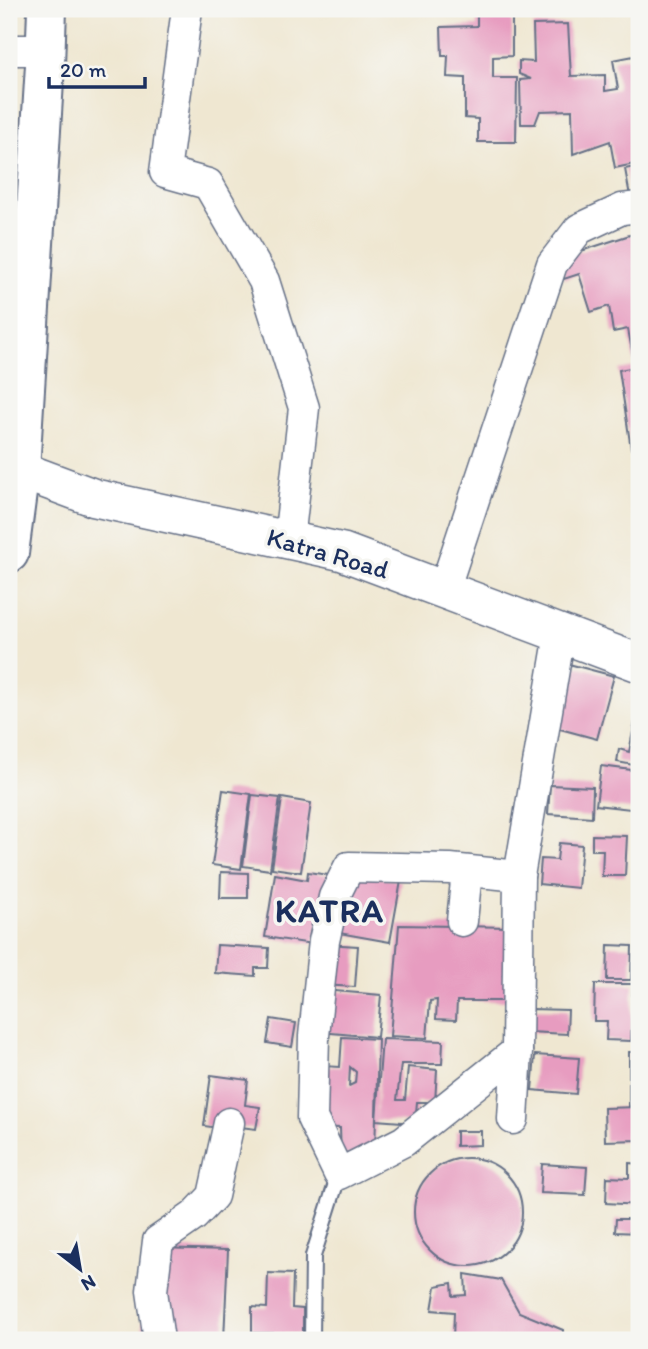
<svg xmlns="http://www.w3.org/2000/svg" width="648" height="1349" viewBox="0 0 648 1349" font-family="Itim,sans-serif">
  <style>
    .building { fill: #e79cc0; fill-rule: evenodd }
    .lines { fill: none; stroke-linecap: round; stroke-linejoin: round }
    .service-casing { stroke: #656f86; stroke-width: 18 }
    .minor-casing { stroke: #656f86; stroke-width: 33 }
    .tertiary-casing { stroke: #656f86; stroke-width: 40 }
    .secondary-casing { stroke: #656f86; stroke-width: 42 }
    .service { stroke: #fff; stroke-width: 14 }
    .minor { stroke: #fff; stroke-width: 30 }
    .tertiary { stroke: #fff; stroke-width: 37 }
    .secondary { stroke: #fff; stroke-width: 38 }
    .labels { text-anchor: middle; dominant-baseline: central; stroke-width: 7; stroke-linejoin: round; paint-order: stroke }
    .street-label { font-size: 26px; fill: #1b2f5e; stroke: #f6f6f2 }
    .district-label { font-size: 33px; font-weight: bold; letter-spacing: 2px; fill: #1b2f5e; stroke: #f6f6f2 }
  </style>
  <rect width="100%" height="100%" fill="#f6f6f2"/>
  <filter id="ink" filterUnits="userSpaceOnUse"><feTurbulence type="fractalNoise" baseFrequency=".0143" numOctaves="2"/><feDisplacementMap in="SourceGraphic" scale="14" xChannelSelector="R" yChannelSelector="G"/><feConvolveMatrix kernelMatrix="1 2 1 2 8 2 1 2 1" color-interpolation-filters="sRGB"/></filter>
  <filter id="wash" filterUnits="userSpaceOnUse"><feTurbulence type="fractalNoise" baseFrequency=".00686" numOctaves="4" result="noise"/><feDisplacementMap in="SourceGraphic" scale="28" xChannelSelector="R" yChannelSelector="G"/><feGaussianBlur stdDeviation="1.57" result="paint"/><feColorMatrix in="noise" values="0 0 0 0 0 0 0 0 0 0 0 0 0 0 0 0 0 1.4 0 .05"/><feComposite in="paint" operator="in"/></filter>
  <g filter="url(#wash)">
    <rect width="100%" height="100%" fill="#efe7d1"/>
    <g id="blocks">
      <g class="building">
        <path d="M477,13H512V56L493,57V78H517L516,142H478V119L465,118V78L447,77L448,56H442L441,27L477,26Z"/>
        <path d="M568,24L571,76L605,75V91L618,89L613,60L639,55V163L615,168L610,141L573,154L572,110L540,111L535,124H521L520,80L531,79L519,74V61L534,62L533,25Z"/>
        <path d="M639,166V194L630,196L625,169Z"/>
        <path d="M639,232V448L631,449L619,370L635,367L628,329L613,332L609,306L591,312L579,274L564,279L563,257Z"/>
        <path d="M565,663L614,676L597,739L549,726Z"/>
        <path d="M638,706L639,766L617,762L619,749L629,752Z"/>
        <path d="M601,766L639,771V810L596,805Z"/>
        <path d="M550,785L593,787L592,817L548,814Z"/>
        <path d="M223,790L251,794L241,869L212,865Z"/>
        <path d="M252,795L280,798L270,870L243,866Z"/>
        <path d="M282,798L311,803L301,872L272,868Z"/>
        <path d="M592,835L627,836L625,876H602L603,850H592Z"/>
        <path d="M559,843L582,845L578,888L539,884L541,859L557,860Z"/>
        <path d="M221,872L248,873V898H220Z"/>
        <path d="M308,872L336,876L312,944L265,937L275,874L307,880Z"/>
        <path d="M349,873L401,881L390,942L339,933Z"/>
        <path d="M399,925L512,927L509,1001H457L456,1020L436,1019L437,1000L430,1001L427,1038L390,1036Z"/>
        <path d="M325,944L358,946L355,987L322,985Z"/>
        <path d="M217,945L269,948L268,968H255V976L215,973Z"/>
        <path d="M608,945L632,946L631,980H607Z"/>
        <path d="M595,984H633L631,1041L606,1040L607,1021H594Z"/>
        <path d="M323,990L381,995L377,1037L320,1032Z"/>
        <path d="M530,1009L568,1010L567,1034L529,1032Z"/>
        <path d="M271,1019L296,1023L292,1047L267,1043Z"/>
        <path d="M342,1037L378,1039L375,1154L341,1155L340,1128L319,1127L324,1066L340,1067ZM350,1067L356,1072L355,1083L349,1086Z"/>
        <path d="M382,1039L443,1041L442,1064H401L397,1100H405L408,1067L437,1070L435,1102H417L415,1123L376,1120Z"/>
        <rect x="629" y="1052" width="10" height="54"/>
        <path d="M535,1055L579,1058L576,1094L532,1090Z"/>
        <path d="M211,1075L248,1080L245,1105L260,1107L256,1129L240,1127V1131L204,1126Z"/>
        <path d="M639,1107V1140L605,1141L604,1108Z"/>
        <path d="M456,1131H481V1145L456,1146Z"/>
        <circle cx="468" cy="1212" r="54"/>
        <path d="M629,1163L639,1164V1205L606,1203L607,1177L629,1178Z"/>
        <path d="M542,1164L587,1167L585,1195L540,1193Z"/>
        <path d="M616,1219H639V1233L615,1232Z"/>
        <path d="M156,1248L228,1250L224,1340H142L144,1299Z"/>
        <path d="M268,1273L293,1274L292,1308L303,1309V1334L252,1333V1307L267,1308Z"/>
        <path d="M465,1274L501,1280L519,1312L563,1330V1340H453L454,1312L432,1310L436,1286L452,1283L453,1296L466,1295Z"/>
      </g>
    </g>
  </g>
  <g filter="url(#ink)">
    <use href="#blocks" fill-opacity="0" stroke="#656f86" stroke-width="2"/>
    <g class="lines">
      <g class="service-casing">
        <path id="service" d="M312,1340L313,1256L339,1174"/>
      </g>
      <g class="minor-casing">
        <g id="minor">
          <path d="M187,9L165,172L208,184L264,281L304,408L289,540"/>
          <path d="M9,50H45"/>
          <path d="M444,590L552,264L579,229L622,209L639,207"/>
          <path d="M462,921L467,871"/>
          <path d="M517,1051L404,1141L339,1174L312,1118L314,1036L324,941L334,897L349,867L450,869L519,876"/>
          <path d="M513,1119L517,1051L519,876L560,634"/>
          <path d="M159,1340L152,1291L158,1241L194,1216L213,1196L229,1123"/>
        </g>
      </g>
      <g class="tertiary-casing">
        <path id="tertiary" d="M9,469L20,470L95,498L343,552L639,663"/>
      </g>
      <g class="secondary-casing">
        <path id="secondary" d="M9,553L20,470L45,65L47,9"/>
      </g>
      <use href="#service" class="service"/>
      <use href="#minor" class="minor"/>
      <use href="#tertiary" class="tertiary"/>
      <use href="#secondary" class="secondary"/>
    </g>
  </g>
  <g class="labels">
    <g class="street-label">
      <text transform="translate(328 553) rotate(16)">Katra Road</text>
    </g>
    <g class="district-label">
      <text x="330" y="910">KATRA</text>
    </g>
  </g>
  <rect width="648" height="1349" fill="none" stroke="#f6f6f2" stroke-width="35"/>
  <g transform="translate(80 1269) rotate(149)" stroke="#f6f6f2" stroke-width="5" paint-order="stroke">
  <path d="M0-5L12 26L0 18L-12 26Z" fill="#1b2f5e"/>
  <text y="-10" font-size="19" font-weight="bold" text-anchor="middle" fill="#1b2f5e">N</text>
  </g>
  <path d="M49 77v10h96v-10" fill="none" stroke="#1b2f5e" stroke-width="3.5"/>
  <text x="60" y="77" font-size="21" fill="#1b2f5e" stroke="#f6f6f2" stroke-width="5" paint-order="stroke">20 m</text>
</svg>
